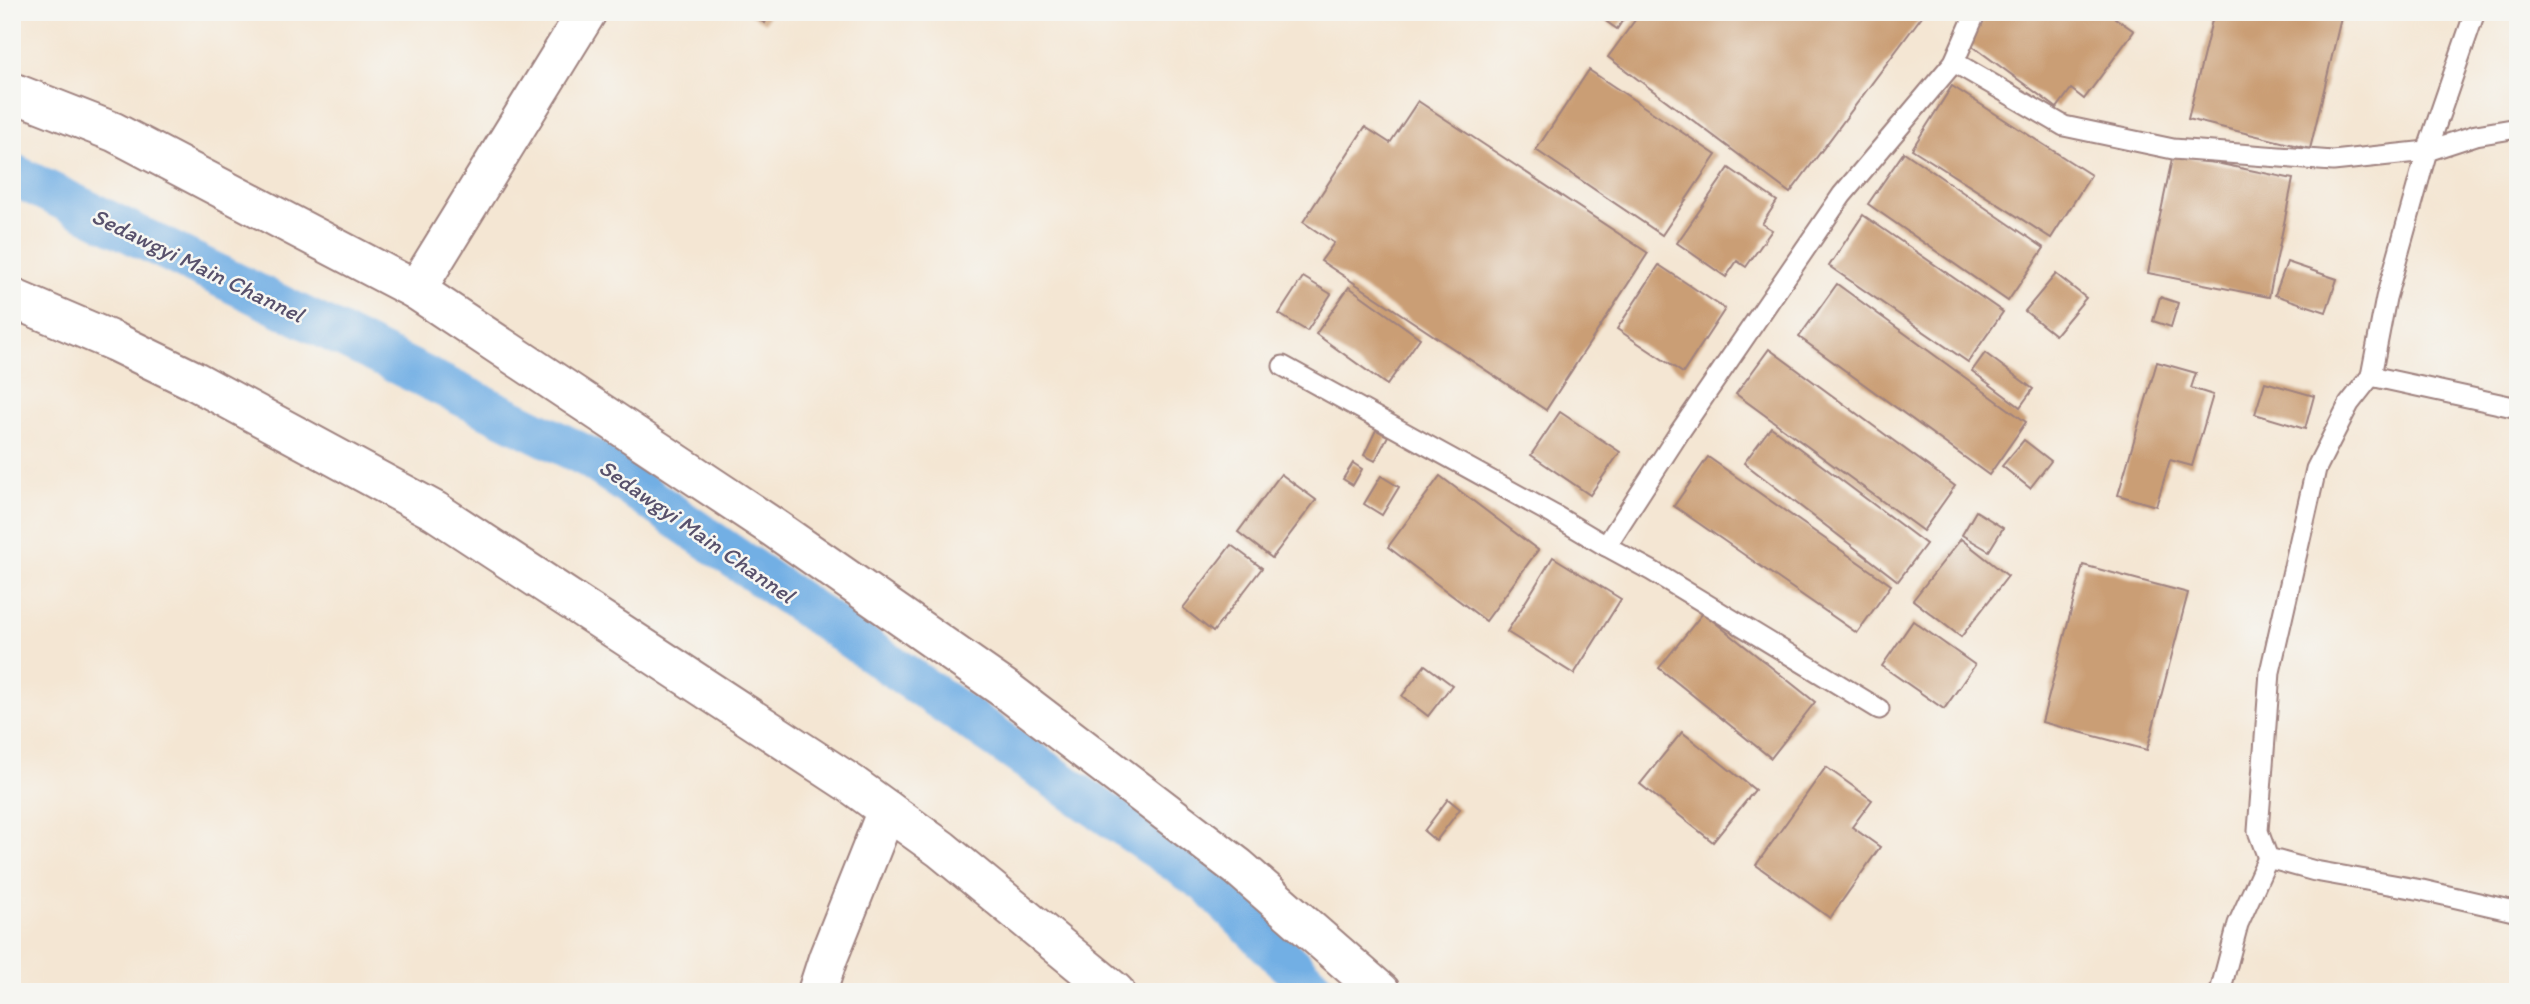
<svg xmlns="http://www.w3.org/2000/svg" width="2530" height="1004" viewBox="0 0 2530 1004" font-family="Itim,sans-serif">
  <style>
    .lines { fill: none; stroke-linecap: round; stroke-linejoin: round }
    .canal { stroke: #72afe4; stroke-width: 42 }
    .building { fill: #ca9e74 }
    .service-casing { stroke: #9f827f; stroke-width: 23 }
    .minor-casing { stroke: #9f827f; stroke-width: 42 }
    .tertiary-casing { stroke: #9f827f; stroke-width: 42 }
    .service { stroke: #fff; stroke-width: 19 }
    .minor { stroke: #fff; stroke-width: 38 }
    .tertiary { stroke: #fff; stroke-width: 38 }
    .labels { text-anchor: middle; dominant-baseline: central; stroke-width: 5; stroke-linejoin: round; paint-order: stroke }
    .water-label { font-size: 23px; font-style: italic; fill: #58516c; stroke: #f6f6f2 }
  </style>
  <rect width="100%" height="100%" fill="#f6f6f2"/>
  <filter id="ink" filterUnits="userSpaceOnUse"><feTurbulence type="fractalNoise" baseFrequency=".0143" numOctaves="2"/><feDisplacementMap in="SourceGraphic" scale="14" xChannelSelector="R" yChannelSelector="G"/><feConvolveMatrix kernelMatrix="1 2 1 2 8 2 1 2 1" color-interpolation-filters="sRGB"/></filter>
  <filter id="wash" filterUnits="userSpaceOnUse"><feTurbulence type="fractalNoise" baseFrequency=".00686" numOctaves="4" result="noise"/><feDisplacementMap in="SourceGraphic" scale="28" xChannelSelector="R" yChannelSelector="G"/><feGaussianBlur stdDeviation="1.57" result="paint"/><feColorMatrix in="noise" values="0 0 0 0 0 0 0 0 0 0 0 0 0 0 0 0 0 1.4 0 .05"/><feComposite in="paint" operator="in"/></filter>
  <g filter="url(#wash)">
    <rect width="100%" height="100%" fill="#f4e6d3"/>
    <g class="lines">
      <path class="canal" d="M12,174L590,458L1207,883L1317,992"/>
    </g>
    <g id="blocks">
      <g class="building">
        <path d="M745,12H770L765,23Z"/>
        <path d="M1593,12H1628L1617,29Z"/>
        <path d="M1641,12H1925L1790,193L1608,57Z"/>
        <path d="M1989,12H2119L2115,18L2134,31L2084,99L2071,89L2057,108L1967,42Z"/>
        <path d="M2214,12H2316L2341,18L2310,149L2188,119Z"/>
        <path d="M1589,70L1716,155L1662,235L1536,150Z"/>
        <path d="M1952,86L2091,175L2051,238L1912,149Z"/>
        <path d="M1418,101L1648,253L1546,410L1321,261L1334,243L1303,222L1365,127L1390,143Z"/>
        <path d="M1904,152L2044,248L2008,301L1868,204Z"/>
        <path d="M2173,154L2293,179L2269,297L2148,273Z"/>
        <path d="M1729,168L1777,201L1762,224L1772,230L1746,267L1737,261L1726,277L1677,243Z"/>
        <path d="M1863,215L2003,312L1968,362L1829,266Z"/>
        <path d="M2287,262L2337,279L2326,312L2275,295Z"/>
        <path d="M1659,265L1725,309L1683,373L1617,329Z"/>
        <path d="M2056,274L2086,298L2055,335L2025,311Z"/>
        <path d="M1303,277L1331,294L1307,331L1279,314Z"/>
        <path d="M1837,284L2026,422L1989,475L1799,337Z"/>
        <path d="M1349,287L1420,338L1387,385L1316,334Z"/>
        <path d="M2160,297L2178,303L2171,327L2153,321Z"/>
        <path d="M1769,349L1955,486L1923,531L1736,394Z"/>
        <path d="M1985,353L2033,389L2020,407L1972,371Z"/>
        <path d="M2157,362L2196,373L2191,388L2213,395L2192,466L2170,460L2156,506L2118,495Z"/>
        <path d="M2265,382L2314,396L2305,429L2255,414Z"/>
        <path d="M1560,412L1620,452L1590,495L1531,455Z"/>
        <path d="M1771,427L1926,544L1898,581L1744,463Z"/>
        <path d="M1376,430L1388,436L1375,461L1364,455Z"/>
        <path d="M2024,440L2051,461L2030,488L2002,466Z"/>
        <path d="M1708,457L1891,585L1857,633L1674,506Z"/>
        <path d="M1353,463L1362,469L1353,485L1343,479Z"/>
        <path d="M1281,474L1316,500L1272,558L1238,532Z"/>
        <path d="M1381,476L1399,487L1382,515L1364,504Z"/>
        <path d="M1440,476L1538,550L1486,621L1388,547Z"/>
        <path d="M1976,511L2003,528L1989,551L1962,535Z"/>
        <path d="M1961,539L2008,576L1961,637L1913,600Z"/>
        <path d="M1231,545L1262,568L1213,632L1183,608Z"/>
        <path d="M1553,557L1621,599L1574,674L1507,632Z"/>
        <path d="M2083,565L2188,593L2147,750L2042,722Z"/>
        <path d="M1703,613L1815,702L1771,758L1659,668Z"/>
        <path d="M1913,621L1975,665L1944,709L1882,666Z"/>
        <path d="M1425,665L1452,685L1428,716L1402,696Z"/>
        <path d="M1682,732L1755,790L1713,842L1640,784Z"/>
        <path d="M1826,767L1872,800L1852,827L1880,847L1830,918L1756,865Z"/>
        <path d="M1448,799L1460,809L1436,841L1424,831Z"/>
      </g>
    </g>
  </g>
  <g filter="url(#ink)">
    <use href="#blocks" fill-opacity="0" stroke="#9f827f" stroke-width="2"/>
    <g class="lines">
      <g class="service-casing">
        <g id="service">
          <path d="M2475,12L2427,151L2386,298L2371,376L2349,404L2316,469L2270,672L2258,831L2268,858L2315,871L2422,890L2518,912"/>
          <path d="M1954,62L2064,126L2173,149L2333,161L2427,151L2476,135L2518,128"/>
          <path d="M1283,366L1554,515L1606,546"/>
          <path d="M2371,376L2518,408"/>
          <path d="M1879,709L1652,571L1606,546L1679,433L1842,195L1954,62L1976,12"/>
          <path d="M2220,992L2238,924L2268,858"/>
        </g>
      </g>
      <g class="minor-casing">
        <g id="minor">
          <path d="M416,290L587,12"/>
          <path d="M12,298L115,342L195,381L435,511L851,784L941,849L1115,992"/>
          <path d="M817,992L828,958L887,810"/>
        </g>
      </g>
      <g class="tertiary-casing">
        <path id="tertiary" d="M12,92L114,132L416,290L774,528L1009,692L1238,867L1381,992"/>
      </g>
      <use href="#service" class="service"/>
      <use href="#minor" class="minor"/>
      <use href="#tertiary" class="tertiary"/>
    </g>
  </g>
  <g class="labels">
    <g class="water-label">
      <text transform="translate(198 265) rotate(26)">Sedawgyi Main Channel</text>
      <text transform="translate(697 531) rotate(35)">Sedawgyi Main Channel</text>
    </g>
  </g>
  <rect width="2530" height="1004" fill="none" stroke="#f6f6f2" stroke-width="42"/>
</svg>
